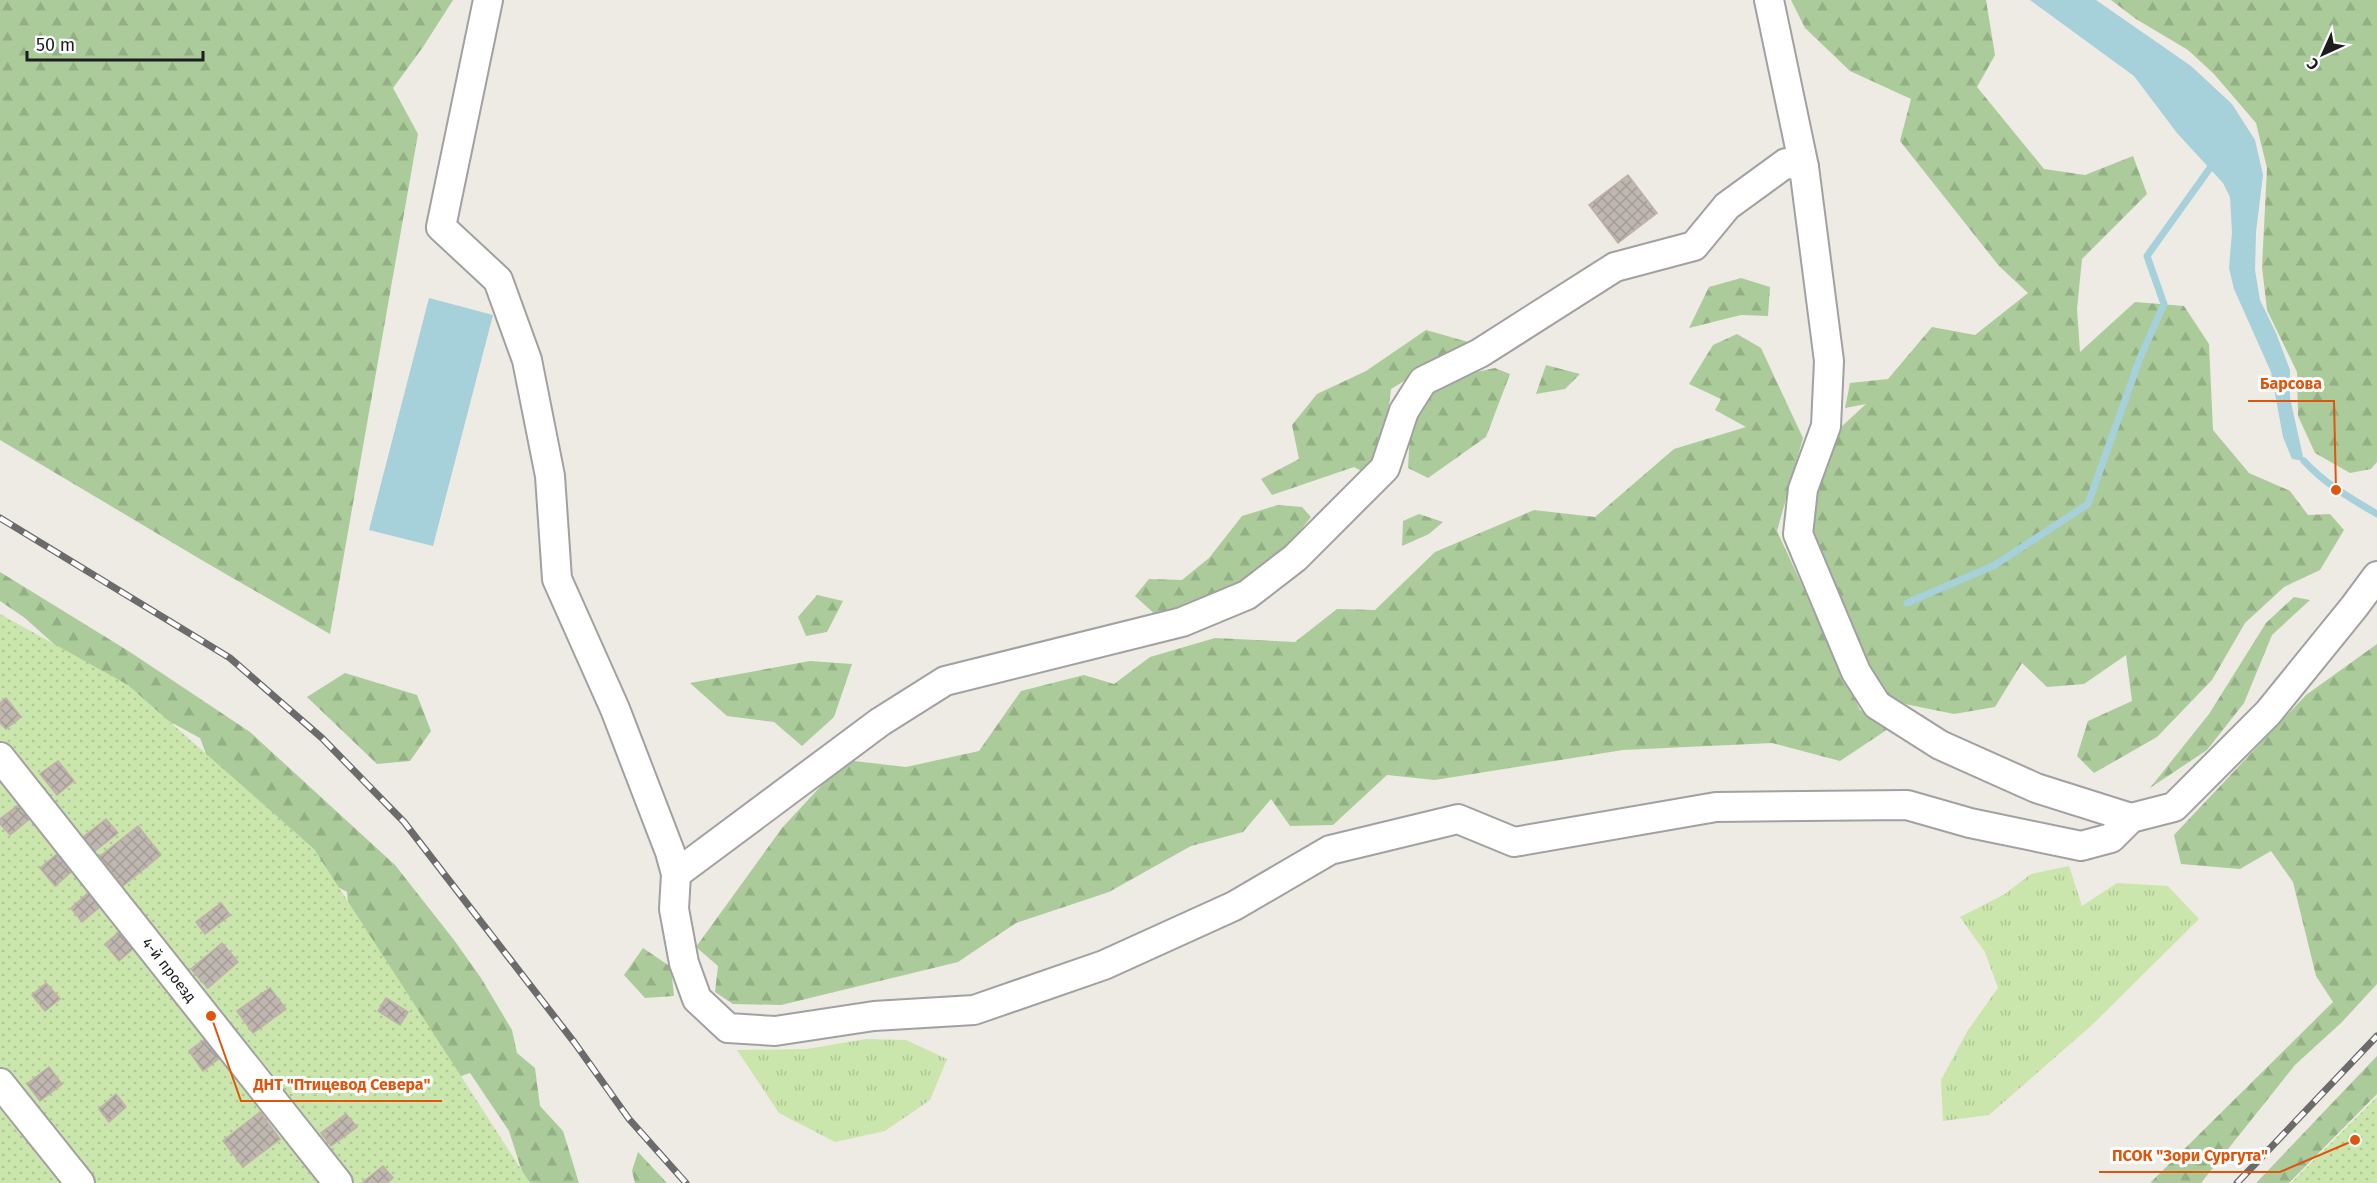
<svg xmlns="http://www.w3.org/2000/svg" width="2377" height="1183" viewBox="0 0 2377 1183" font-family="'Fira Sans',sans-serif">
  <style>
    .grass { fill: url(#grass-tufts) }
    .forest { fill: url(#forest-firs) }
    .garden { fill: url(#garden-dots) }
    .water { fill: #a6d0da }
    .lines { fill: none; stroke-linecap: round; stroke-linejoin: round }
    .stream { stroke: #a6d0da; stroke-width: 7 }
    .building { fill: url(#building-cross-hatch); stroke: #bfb1a7; stroke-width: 1.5 }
    .minor-casing { stroke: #a1a1a1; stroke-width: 32 }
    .minor { stroke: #fff; stroke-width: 28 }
    .rail-casing { stroke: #6b6b6b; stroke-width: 7 }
    .rail { stroke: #fff; stroke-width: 4.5; stroke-dasharray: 14; stroke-linecap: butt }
    .labels { text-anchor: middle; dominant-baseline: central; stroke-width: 6; stroke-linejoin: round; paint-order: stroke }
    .street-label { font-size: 15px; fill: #1d1d1d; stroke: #fff }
    .leader { fill: none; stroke: #de560d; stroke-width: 2 }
    .callout-dot { fill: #de560d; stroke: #fff; stroke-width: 2 }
    .callout-label { font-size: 16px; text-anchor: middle; font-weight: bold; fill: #de560d; stroke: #fff; stroke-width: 6; stroke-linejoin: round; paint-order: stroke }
  </style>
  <defs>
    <pattern id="grass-tufts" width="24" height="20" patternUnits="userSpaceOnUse" patternTransform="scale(1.5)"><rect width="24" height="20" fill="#cbe6ac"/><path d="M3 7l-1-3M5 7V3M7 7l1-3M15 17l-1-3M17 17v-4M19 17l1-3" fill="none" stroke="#aec594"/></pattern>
    <pattern id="forest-firs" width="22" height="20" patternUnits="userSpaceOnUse" patternTransform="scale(1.5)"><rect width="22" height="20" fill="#abcc9a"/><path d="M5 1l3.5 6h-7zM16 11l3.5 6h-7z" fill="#93af84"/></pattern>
    <pattern id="garden-dots" width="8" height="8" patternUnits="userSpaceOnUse" patternTransform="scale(1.5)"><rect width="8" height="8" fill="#cbe6ac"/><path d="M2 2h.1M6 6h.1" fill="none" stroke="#aec594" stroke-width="1.8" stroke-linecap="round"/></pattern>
    <pattern id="building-cross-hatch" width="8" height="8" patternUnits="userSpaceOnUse" patternTransform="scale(1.5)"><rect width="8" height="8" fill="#bfb6b0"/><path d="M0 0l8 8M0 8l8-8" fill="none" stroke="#a49c97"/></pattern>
  </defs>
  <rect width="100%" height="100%" fill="#eeeae4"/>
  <g class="grass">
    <path d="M2069,866L2082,906L2117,883L2168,886L2199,919L2093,1024L1989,1115L1943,1121L1941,1080L1968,1030L1998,988L1985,952L1960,917L2005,894L2031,874Z"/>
    <path d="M866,1039L906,1040L947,1059L930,1100L885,1131L835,1142L779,1113L737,1050L807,1049Z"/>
  </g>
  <g class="forest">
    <path d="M0,0H453L423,47L393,88L418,134L330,634L205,562L0,440Z"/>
    <path d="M1791,0H1986L1995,55L1977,87L2044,169L2085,175L2133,156L2147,194L2082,259L2077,309L2080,352L2135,302L2184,306L2209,344L2213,430L2249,473L2290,491L2308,515L2330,514L2344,530L2320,570L2284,587L2245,623L2212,680L2157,737L2094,773L2077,756L2088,721L2132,701L2126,655L2084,684L2047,687L2022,663L1995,707L1954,714L1895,702L1868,670L1810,536L1815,479L1839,429L1866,404L1845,408L1850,383L1888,379L1932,327L1975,335L2028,293L1999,266L1900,141L1911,99L1850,71L1805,28Z"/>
    <path d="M2111,0H2377V462L2371,469L2350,473L2315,453L2298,416L2297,372L2267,310L2262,267L2267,168L2256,123L2214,74L2188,50L2136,19Z"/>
    <path d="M1741,278L1770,287L1768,316L1741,315L1689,328L1709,287Z"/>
    <path d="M1426,330L1468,342L1391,389L1385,441L1367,474L1354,467L1272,495L1261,479L1299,459L1292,425L1317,394L1366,371Z"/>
    <path d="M1737,334L1761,348L1803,438L1777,531L1860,710L1891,727L1840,761L1772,743L1623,750L1435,780L1387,775L1333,825L1290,826L1271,799L1243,832L1191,846L1109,892L1016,923L958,962L781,1005L733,1004L715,992L718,966L696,947L782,828L845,760L906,767L979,751L1021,691L1084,675L1114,684L1150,657L1215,638L1295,642L1337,609L1375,610L1435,552L1534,510L1595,517L1674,449L1746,427L1715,410L1721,399L1689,384L1713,345Z"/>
    <path d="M1546,365L1580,374L1565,389L1536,394Z"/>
    <path d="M1495,368L1510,374L1486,437L1428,478L1408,468L1410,432L1426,400L1449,378Z"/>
    <path d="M1278,505L1302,507L1311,517L1279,557L1231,591L1159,618L1135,596L1149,579L1182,580L1209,558L1242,516Z"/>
    <path d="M1419,514L1443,522L1429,534L1402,546L1403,521Z"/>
    <path d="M0,572L130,652L250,732L395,865L454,940L481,978L512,1030L517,1053L535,1068L540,1106L563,1131L579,1183H531L524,1178L509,1131L470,1073L424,1089L353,962L347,892L294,863L213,772L200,738L95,681L25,618L0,601Z"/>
    <path d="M817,595L843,601L827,632L806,636L798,617Z"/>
    <path d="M2294,597L2310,600L2272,635L2244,703L2207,750L2150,788L2209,714L2266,623Z"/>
    <path d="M2377,644V984L2342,1022L2295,1065L2201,1183H2150L2333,1002L2316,976L2293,882L2271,851L2240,869L2181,864L2174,835L2306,695Z"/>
    <path d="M810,661L852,664L834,717L802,746L774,722L727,716L690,683Z"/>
    <path d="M345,673L417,695L431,731L410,761L377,764L307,697Z"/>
    <path d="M643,948L671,967L674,996L645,998L624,975Z"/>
    <path d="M2377,1056V1094L2289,1183H2256Z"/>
    <path d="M638,1152L667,1183H635L632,1171Z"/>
  </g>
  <g class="garden">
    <path d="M0,614L128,685L314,849L530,1183H0Z"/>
    <path d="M2377,1097V1183H2291Z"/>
  </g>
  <g class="water">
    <path d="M2030,0H2096L2191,66L2232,104L2255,140L2263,175L2256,232L2255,270L2260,300L2276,333L2290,370V398L2304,461L2292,459L2283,437L2271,372L2234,289L2229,268L2232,232L2230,197L2223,183L2177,133L2134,76Z"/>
    <path d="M429,298L493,315L433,546L369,530Z"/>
  </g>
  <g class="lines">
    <g class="stream">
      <path d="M2304,461C2325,484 2350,498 2377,514"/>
      <path d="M1907,603L1995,565L2088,504L2140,358L2164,304L2147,256L2210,168"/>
    </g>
  </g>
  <g class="building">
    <path d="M1628,175L1657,213L1618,243L1589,205Z"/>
    <path d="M6,698L21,717L6,729L0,723V703Z"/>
    <path d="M58,761L74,781L57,795L40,774Z"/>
    <path d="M21,803L32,817L10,835L0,824V819Z"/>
    <path d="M106,819L118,833L95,851L83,837Z"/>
    <path d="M138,826L161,855L123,886L99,857Z"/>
    <path d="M57,854L71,872L55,886L40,868Z"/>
    <path d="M89,892L101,906L82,922L71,908Z"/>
    <path d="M221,903L230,915L205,934L196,922Z"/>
    <path d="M119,932L134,948L119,961L105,944Z"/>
    <path d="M222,943L238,962L208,988L191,969Z"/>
    <path d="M46,983L60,999L45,1011L32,995Z"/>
    <path d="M270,988L286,1009L253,1033L237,1011Z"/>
    <path d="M386,998L408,1012L400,1025L378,1011Z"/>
    <path d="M208,1037L222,1056L203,1071L189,1051Z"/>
    <path d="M49,1067L62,1084L40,1101L27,1084Z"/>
    <path d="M116,1094L126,1107L109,1122L99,1109Z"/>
    <path d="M260,1112L280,1139L243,1167L223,1141Z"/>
    <path d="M346,1114L357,1127L331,1146L321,1133Z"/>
    <path d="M383,1166L393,1178L387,1183H362Z"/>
  </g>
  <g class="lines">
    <g class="minor-casing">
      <g id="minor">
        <path d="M488,0L441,227L498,280L527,360L550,476L557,579L615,709L670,852L676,874L674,909L684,963L697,999L728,1028L775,1031L874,1016L974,1010L1104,965L1234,906L1330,850L1458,819L1514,842L1716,807L1907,805L1970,823L2081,846L2111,838L2131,818"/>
        <path d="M1769,0L1804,167L1829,361L1826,426L1803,489L1798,534L1856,672L1877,705L1940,745L2036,788L2131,818L2174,807L2268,713L2354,607L2377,576"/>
        <path d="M0,757L338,1183"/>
        <path d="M676,874L880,722L945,681L1182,622L1247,595L1295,558L1385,468L1404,411L1423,381L1480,353L1615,267L1694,246L1727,206L1786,163L1804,167"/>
        <path d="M0,1083L80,1183"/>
      </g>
    </g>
    <use href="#minor" class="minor"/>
    <g class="rail-casing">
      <g id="rail">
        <path d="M0,518L230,658L322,738L404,822L574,1042L629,1119L686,1183"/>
        <path d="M2237,1183L2377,1036"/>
      </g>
    </g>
    <use href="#rail" class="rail"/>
  </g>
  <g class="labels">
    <g class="street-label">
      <text transform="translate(169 970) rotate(52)">4-й проезд</text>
    </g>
  </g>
  <path class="leader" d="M2336 490L2334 401H2248M211 1016L241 1101H442M2355 1140L2280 1172H2099"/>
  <g class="callout-dot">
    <circle cx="2336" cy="490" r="6"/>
    <circle cx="211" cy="1016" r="6"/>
    <circle cx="2355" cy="1140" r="6"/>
  </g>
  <g class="callout-label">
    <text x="2291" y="389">Барсова</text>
    <text x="342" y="1090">ДНТ "Птицевод Севера"</text>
    <text x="2190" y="1161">ПСОК "Зори Сургута"</text>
  </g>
  <g transform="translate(2323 54) rotate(225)" stroke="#ffffff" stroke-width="4.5" paint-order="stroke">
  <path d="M0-4.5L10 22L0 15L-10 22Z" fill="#1d1d1d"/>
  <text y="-9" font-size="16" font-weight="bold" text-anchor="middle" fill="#1d1d1d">С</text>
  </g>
  <path d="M27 51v9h176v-9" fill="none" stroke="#1d1d1d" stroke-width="3"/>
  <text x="36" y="51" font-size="18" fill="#1d1d1d" stroke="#ffffff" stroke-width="4.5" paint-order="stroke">50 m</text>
</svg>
